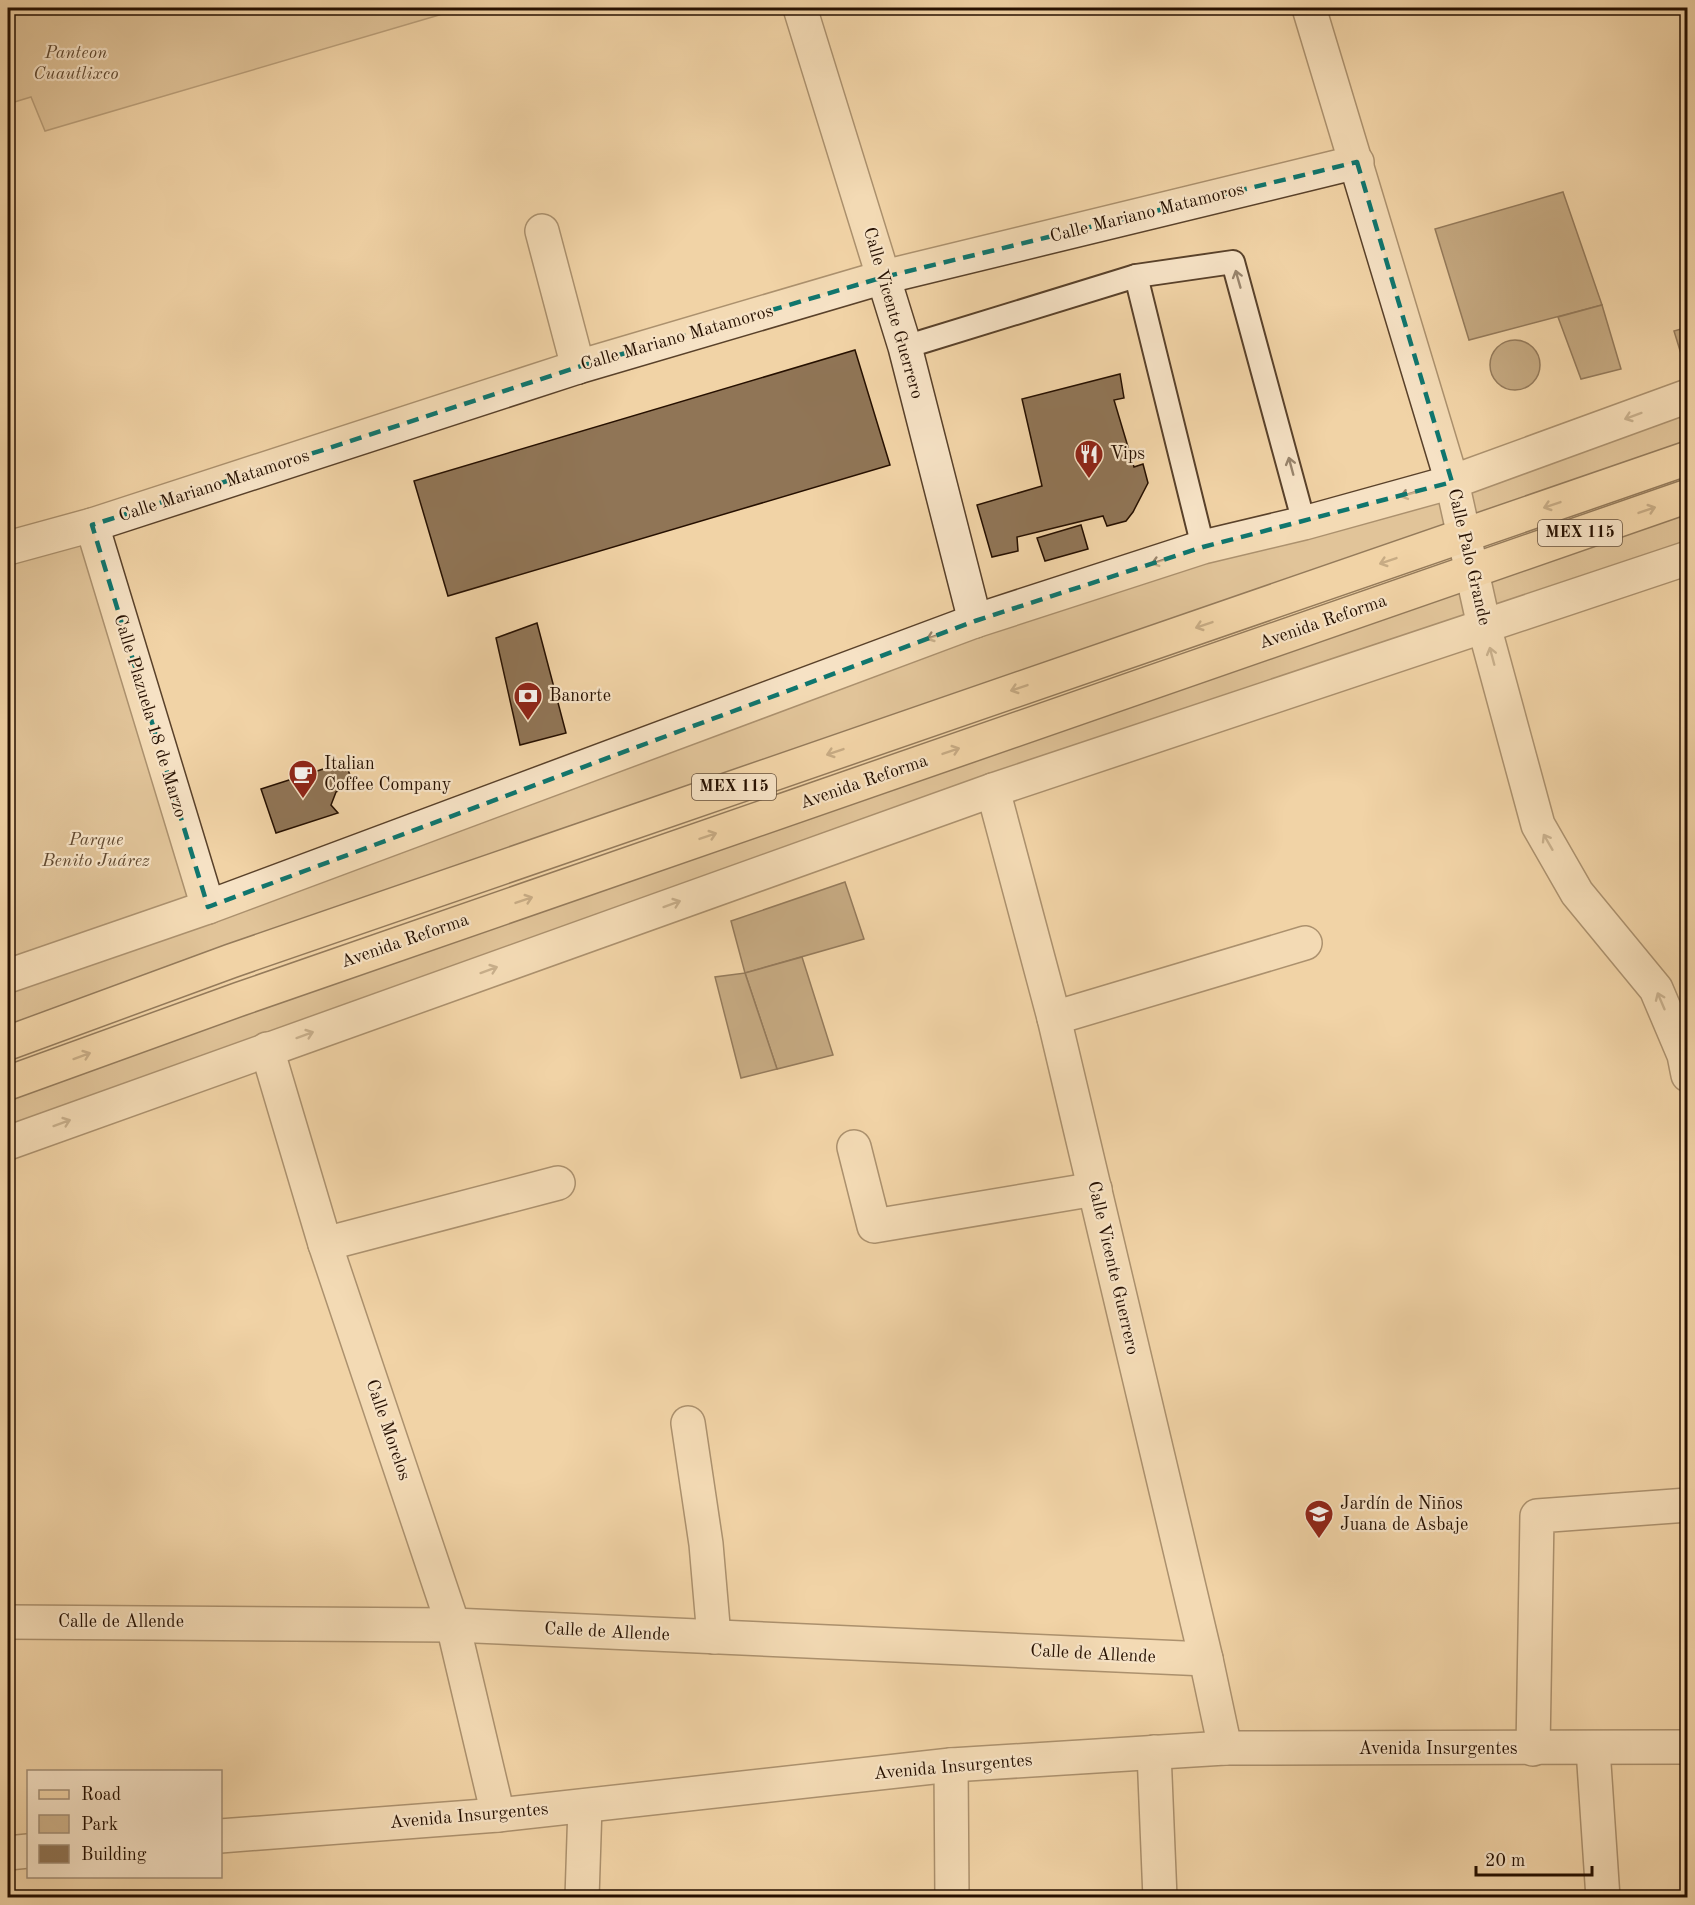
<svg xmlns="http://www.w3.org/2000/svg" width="1695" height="1905" viewBox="0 0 1695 1905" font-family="'Old Standard TT',serif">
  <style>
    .green { fill: #ceb28a; stroke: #7a6145; stroke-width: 1.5 }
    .building { fill: #907556; stroke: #261000; stroke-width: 1.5 }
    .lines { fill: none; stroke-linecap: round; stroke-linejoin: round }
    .service-casing { stroke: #59412a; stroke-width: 26 }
    .minor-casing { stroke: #59412a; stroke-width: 36 }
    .tertiary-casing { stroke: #59412a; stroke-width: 36 }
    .primary-casing { stroke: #261000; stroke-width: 36 }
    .service { stroke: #f6e2c5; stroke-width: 22 }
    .minor { stroke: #f6e2c5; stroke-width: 33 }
    .tertiary { stroke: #f6e2c5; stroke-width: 33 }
    .primary { stroke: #f1d3a6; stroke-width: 33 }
    .oneway { stroke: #98846c }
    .oneway2 { stroke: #967b5b }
    .marked { fill: none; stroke: #0f766e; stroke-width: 4.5; stroke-dasharray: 12 8; stroke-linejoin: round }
    .labels { text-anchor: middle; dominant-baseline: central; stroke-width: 4.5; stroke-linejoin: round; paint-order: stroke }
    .shield { fill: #f6e2c5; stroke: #644f3b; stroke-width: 1.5 }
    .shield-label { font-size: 16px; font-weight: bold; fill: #261000 }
    .park-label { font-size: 18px; font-style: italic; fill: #614930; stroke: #f6e2c5 }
    .street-label { font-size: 18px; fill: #261000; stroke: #f6e2c5 }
    .poi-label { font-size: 18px; fill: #261000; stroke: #f6e2c5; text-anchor: start }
  </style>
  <rect width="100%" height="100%" fill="#f1d3a6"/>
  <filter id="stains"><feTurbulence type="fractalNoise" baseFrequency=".00333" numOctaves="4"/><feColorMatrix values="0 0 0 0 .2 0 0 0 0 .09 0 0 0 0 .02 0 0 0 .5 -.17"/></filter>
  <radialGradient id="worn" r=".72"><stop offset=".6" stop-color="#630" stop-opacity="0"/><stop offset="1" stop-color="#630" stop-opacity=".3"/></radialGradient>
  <g class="green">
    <path d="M8,8H463L45,131L31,97L8,104Z"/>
    <path d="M1687,396V458L8,1043V548L92,525L208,907L975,621Z"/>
    <path d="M1687,496V558L8,1143V1083Z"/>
  </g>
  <g class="building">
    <path d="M1563,192L1602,305L1469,340L1435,229Z"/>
    <path d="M1602,305L1621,369L1581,379L1558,317Z"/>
    <path d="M1688,327V355L1682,357L1674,331Z"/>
    <circle cx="1515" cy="365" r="25"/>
    <path d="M855,350L890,465L448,596L414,481Z"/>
    <path d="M1120,374L1124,398L1114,400L1134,467L1143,464L1148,483L1133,512L1126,521L1107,526L1103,516L1017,537L1018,551L992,557L977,505L1042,486L1022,399Z"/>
    <path d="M1081,525L1088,549L1045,561L1037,538Z"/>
    <path d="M537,623L566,733L520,745L496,638Z"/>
    <path d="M345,762L353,783L336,792L331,805L338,813L276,833L261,789Z"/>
    <path d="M845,882L864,939L745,973L731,921Z"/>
    <path d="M802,957L833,1055L777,1069L745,973Z"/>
    <path d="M745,973L777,1069L741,1078L715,977Z"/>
  </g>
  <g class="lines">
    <g class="service-casing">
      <g id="service">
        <path d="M1136,276L1203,547"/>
        <path d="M905,347L1136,276L1233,262L1304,523"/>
      </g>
    </g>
    <g class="minor-casing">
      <g id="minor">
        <path d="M800,8L905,347L975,621"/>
        <path d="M1309,8L1452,482L1484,626L1538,825L1577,893L1656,989L1684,1055L1688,1075"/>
        <path d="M542,231L578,367"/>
        <path d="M92,525L208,907"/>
        <path d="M8,548L92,525L578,367L884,277L1357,162"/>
        <path d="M993,790L1054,1018L1206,1659L1225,1748"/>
        <path d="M1054,1018L1305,943"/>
        <path d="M267,1049L325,1244L453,1625L498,1815"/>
        <path d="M854,1147L874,1226L1095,1189"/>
        <path d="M325,1244L558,1183"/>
        <path d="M688,1423L706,1544L714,1637"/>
        <path d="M8,1622L453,1625L1206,1659"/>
        <path d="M1533,1749L1537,1516L1688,1505"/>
        <path d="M1593,1749L1603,1898"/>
        <path d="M1154,1752L1160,1898"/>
        <path d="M951,1765L952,1898"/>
        <path d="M582,1898L585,1806"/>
      </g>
    </g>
    <g class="tertiary-casing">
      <g id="tertiary">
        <path d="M8,976L208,907L975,621L1203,547L1304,523L1452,482L1688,396"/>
        <path d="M8,1143L993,790L1688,558"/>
        <path d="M220,1836L498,1815L951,1765L1225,1748L1688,1747"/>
        <path d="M8,1853L28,1851"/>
      </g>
    </g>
    <g class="primary-casing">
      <g id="primary">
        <path d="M8,1043L231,961L1688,458"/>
        <path d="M8,1083L240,999L1688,496"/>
      </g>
    </g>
    <use href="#service" class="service"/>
    <use href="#minor" class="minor"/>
    <use href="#tertiary" class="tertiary"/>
    <use href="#primary" class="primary"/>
  </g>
  <defs><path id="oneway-shaft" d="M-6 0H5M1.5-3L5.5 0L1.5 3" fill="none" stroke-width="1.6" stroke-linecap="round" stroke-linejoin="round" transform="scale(1.5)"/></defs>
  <g class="oneway">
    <use href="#oneway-shaft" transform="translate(1238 279) rotate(-106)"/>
    <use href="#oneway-shaft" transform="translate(1633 416) rotate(160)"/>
    <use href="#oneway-shaft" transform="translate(1291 466) rotate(-105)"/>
    <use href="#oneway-shaft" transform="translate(1409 494) rotate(164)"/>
    <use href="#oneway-shaft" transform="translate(1160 561) rotate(162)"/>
    <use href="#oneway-shaft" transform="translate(935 636) rotate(160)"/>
    <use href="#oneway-shaft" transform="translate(1492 656) rotate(-105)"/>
    <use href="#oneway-shaft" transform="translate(1548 842) rotate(-120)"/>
    <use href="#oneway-shaft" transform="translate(672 904) rotate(-20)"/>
    <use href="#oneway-shaft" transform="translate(489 970) rotate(-20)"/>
    <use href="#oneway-shaft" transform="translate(1661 1001) rotate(-113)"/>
    <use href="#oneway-shaft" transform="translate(305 1035) rotate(-20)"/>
    <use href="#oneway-shaft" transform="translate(62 1123) rotate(-20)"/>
  </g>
  <g class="oneway2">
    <use href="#oneway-shaft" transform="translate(1552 505) rotate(161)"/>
    <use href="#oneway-shaft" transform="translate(1647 510) rotate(-19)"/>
    <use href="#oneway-shaft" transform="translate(1388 561) rotate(161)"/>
    <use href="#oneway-shaft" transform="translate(1204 625) rotate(161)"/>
    <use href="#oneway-shaft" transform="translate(1019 688) rotate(161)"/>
    <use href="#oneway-shaft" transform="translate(951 751) rotate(-19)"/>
    <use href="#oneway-shaft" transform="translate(835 752) rotate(161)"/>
    <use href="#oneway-shaft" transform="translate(708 836) rotate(-19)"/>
    <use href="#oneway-shaft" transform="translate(524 900) rotate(-19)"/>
    <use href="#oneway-shaft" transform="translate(82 1056) rotate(-20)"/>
  </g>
  <path d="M0 0H1695V1905H0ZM1357,162L1452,482L1203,547L975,621L208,907L92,525L578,367L884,277Z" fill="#f1d3a6" fill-opacity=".55" fill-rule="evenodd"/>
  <path class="marked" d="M1357,162L1452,482L1203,547L975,621L208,907L92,525L578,367L884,277Z"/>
  <defs>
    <g id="restaurant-pin" transform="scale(1.5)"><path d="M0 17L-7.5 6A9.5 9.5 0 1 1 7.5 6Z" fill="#8f2418" stroke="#f6e2c5"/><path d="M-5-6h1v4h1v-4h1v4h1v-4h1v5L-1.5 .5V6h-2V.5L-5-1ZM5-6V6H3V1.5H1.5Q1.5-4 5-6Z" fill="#fff"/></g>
    <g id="bank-pin" transform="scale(1.5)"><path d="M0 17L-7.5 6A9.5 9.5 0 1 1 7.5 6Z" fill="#8f2418" stroke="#f6e2c5"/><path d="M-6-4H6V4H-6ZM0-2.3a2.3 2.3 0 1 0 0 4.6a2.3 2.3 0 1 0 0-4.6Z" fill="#fff"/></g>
    <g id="cafe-pin" transform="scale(1.5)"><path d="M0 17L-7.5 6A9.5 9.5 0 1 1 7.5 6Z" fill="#8f2418" stroke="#f6e2c5"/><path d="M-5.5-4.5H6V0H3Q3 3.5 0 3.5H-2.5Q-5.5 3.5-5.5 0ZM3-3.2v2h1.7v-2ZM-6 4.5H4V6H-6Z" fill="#fff"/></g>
    <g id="school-pin" transform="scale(1.5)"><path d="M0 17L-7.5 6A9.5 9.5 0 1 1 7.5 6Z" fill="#8f2418" stroke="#f6e2c5"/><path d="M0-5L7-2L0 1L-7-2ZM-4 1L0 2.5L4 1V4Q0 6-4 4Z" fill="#fff"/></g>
  </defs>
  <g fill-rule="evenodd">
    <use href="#restaurant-pin" x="1089" y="454"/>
    <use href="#bank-pin" x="528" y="696"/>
    <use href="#cafe-pin" x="303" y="774"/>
    <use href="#school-pin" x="1319" y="1514"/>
  </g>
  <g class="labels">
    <g class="shield">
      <rect x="1538" y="520" width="84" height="26" rx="4.5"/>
      <rect x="692" y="774" width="84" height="26" rx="4.5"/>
    </g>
    <g class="shield-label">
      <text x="1580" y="533">MEX 115</text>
      <text x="734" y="787">MEX 115</text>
    </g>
    <g class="park-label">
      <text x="76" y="53">Panteon<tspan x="76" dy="21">Cuautlixco</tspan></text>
      <text x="96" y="840">Parque<tspan x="96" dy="21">Benito Juárez</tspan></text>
    </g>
    <g class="street-label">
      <text transform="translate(1147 213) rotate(-14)">Calle Mariano Matamoros</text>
      <text transform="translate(893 313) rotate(74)">Calle Vicente Guerrero</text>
      <text transform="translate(677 338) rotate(-16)">Calle Mariano Matamoros</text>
      <text transform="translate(214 486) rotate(-18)">Calle Mariano Matamoros</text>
      <text transform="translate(1469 557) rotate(77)">Calle Palo Grande</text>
      <text transform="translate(1323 622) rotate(-19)">Avenida Reforma</text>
      <text transform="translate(150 716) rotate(73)">Calle Plazuela 18 de Marzo</text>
      <text transform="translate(864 782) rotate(-19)">Avenida Reforma</text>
      <text transform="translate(405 941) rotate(-19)">Avenida Reforma</text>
      <text transform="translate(1113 1268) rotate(77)">Calle Vicente Guerrero</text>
      <text transform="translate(388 1430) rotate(71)">Calle Morelos</text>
      <text x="121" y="1622">Calle de Allende</text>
      <text transform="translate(607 1632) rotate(3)">Calle de Allende</text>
      <text transform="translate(1093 1654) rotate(3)">Calle de Allende</text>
      <text x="1438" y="1749">Avenida Insurgentes</text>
      <text transform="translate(953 1767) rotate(-5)">Avenida Insurgentes</text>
      <text transform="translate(469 1816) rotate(-5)">Avenida Insurgentes</text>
    </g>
    <g class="poi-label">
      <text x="1110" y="454">Vips</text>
      <text x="549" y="696">Banorte</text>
      <text x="324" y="764">Italian<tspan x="324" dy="21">Coffee Company</tspan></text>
      <text x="1340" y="1504">Jardín de Niños<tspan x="1340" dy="21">Juana de Asbaje</tspan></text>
    </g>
  </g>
  <rect width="1695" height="1905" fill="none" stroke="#f1d3a6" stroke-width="30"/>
  <rect x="9" y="9" width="1677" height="1887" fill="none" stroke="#261000" stroke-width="3"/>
  <rect x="15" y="15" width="1665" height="1875" fill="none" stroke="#261000" stroke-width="1.5"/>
  <rect x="27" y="1770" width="195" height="108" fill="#f6e2c5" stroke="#a38e76" stroke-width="1.5"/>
  <rect x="39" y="1790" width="30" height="9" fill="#f1d3a6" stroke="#a38e76" stroke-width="1.5"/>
  <text x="81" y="1800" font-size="18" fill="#261000">Road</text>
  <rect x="39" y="1815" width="30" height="18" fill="#ceb28a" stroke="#a38e76" stroke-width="1.5"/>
  <text x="81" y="1830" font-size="18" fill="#261000">Park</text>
  <rect x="39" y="1845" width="30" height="18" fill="#907556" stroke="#a38e76" stroke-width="1.5"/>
  <text x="81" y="1860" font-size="18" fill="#261000">Building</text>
  <path d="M1476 1866v9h116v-9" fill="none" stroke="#261000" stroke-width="3"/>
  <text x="1485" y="1866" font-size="18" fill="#261000" stroke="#f6e2c5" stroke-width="4.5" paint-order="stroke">20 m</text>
  <rect width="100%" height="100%" filter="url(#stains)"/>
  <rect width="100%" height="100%" fill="url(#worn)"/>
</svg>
